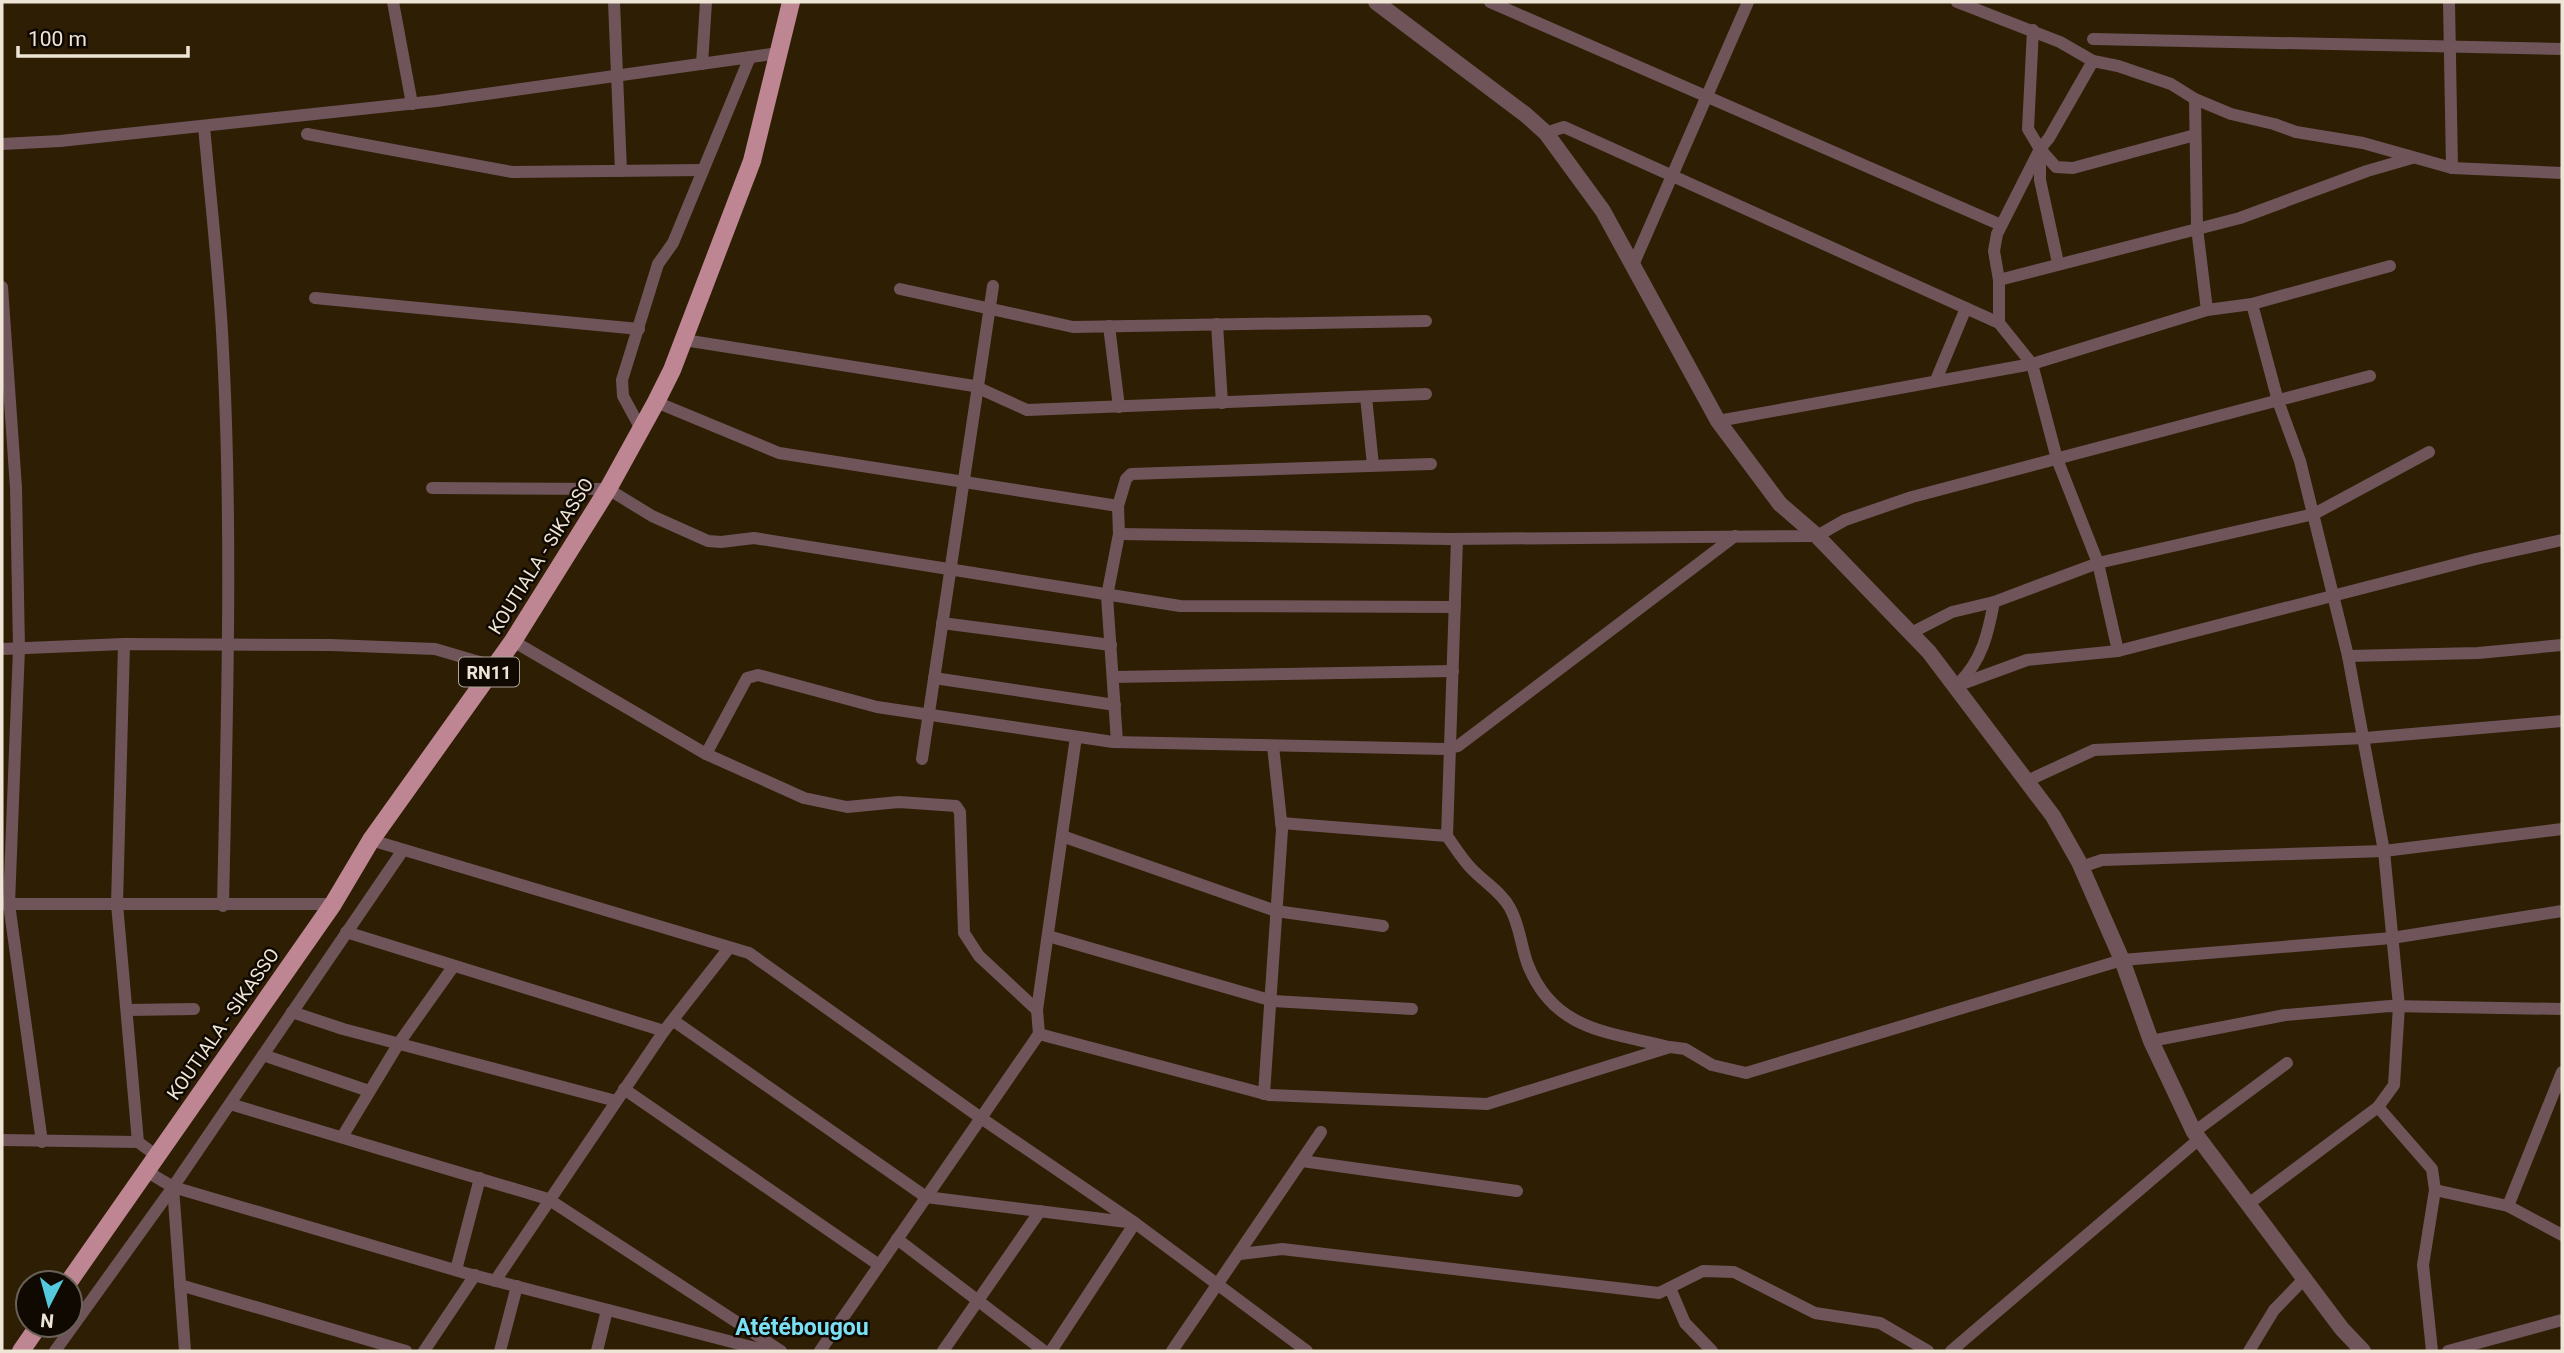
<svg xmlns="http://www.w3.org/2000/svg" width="2564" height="1353" viewBox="0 0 2564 1353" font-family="Roboto,sans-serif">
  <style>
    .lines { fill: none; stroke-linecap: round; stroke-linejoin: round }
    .minor { stroke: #6f5459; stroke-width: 12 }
    .tertiary { stroke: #6f5459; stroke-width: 16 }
    .primary { stroke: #bd8692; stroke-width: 18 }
    .labels { text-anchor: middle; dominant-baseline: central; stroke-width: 5; stroke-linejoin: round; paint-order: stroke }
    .shield { fill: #100902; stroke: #aca396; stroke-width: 2 }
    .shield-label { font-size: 18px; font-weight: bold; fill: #efe5d6 }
    .street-label { font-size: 19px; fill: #efe5d6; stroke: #100902 }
    .quarter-label { font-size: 23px; font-weight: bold; fill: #7ae1f5; stroke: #100902 }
  </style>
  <rect width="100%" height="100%" fill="#2d1e04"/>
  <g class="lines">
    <g class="minor">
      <path d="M393,2L412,104"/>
      <path d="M614,2L621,171"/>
      <path d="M1490,2L2001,225"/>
      <path d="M1957,2L2060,42L2093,61L2118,66L2171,84L2195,99L2231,114L2274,124L2296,132L2363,143L2452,168L2562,173"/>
      <path d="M2449,2L2452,168"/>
      <path d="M2033,30L2028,129L2040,149V180L2058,263"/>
      <path d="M2093,39L2562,49"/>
      <path d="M2093,61L2049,138L2040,149L1997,234L1994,251L1999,280V323L2032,364L2057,459L2098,563L2118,651"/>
      <path d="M702,64L706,2"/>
      <path d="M2195,99L2197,228L2207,310"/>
      <path d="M204,126C210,194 218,263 222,332C233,523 227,715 223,906"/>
      <path d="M1546,133L1564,127L1999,323"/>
      <path d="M307,134L512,172L703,170"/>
      <path d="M2,144L60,141L436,101L779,53"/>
      <path d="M2040,149L2056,167L2073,168L2195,135"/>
      <path d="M1633,265L1748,2"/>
      <path d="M1999,280L2240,218L2367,171L2412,158"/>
      <path d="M2,287L16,488L19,648L9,904L42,1142"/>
      <path d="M900,289L1073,327L1426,321"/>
      <path d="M315,298L639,329"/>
      <path d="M2252,304L2278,401L2300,461L2348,656L2384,851L2399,1006L2394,1085L2378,1107L2432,1169L2435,1190L2423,1265L2432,1351"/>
      <path d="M1217,324L1222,403"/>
      <path d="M1109,326L1119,407"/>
      <path d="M684,340L974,386L1027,410L1426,394"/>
      <path d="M1936,380L1966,308"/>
      <path d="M1366,397L1373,465"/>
      <path d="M656,402L779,453L1118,506"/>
      <path d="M1718,421L2032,364L2207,310L2252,304L2390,266"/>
      <path d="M641,429L623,396L622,380L658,264L673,243L750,57"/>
      <path d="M432,488L608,489L652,516L708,541L721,542L754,538L1180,606L1455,607"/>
      <path d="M1119,534L1449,539L1817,536L1845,520L1912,497L2370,376"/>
      <path d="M1457,539L1447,836C1454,846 1461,857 1469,866C1482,881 1501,891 1510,908C1520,926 1521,947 1528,965C1554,1031 1609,1032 1669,1047"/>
      <path d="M942,623L1111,645"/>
      <path d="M1911,633L1952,612L1994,602L2098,563L2314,514L2429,452"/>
      <path d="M513,641L706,754L804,798L847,807L899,802L956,806L960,812L964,933L979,956L1037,1010"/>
      <path d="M124,644L117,904L138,1142L157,1156"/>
      <path d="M2,649L124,644L331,645L435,649L493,666"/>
      <path d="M2348,656L2478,653L2562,645"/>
      <path d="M1113,677L1453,671"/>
      <path d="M934,678L1115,705"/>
      <path d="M1959,683C1982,660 1988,634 1994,602"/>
      <path d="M1956,686L2027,660L2118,651L2476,559L2562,540"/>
      <path d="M1117,742L1107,596L1119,534L1118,506L1126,479L1131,474L1431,464"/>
      <path d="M706,754L747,678L758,675L877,707L1113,742L1446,749L1458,746L1735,536"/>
      <path d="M922,759L993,286"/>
      <path d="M2027,781L2094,750L2365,738L2562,721"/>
      <path d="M1281,823L1447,836"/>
      <path d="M1062,836L1276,911L1383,926"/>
      <path d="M371,840L749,953L981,1118L1135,1223L1307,1351"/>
      <path d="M2081,867L2102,860L2384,851L2562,829"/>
      <path d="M2,904H333"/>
      <path d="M346,932L664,1031"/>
      <path d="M1048,936L1273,1001L1412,1009"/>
      <path d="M127,1010L194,1009"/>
      <path d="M292,1012L343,1029L616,1101"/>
      <path d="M674,1021L926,1197L1135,1223L1051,1351"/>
      <path d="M1039,1034L1037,1010L1076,737"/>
      <path d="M2151,1041L2285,1015L2390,1006L2562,1009"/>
      <path d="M263,1055L369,1091"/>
      <path d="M624,1089L879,1265"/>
      <path d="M1264,1094L1282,830L1273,746"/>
      <path d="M230,1104L548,1199L781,1351"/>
      <path d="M2194,1132L2287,1063"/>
      <path d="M342,1137L399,1043L453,967"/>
      <path d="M2,1140L138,1142"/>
      <path d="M1302,1161L1517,1191"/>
      <path d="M146,1171L173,1187L465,1273L767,1351"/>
      <path d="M173,1187L185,1351"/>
      <path d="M2435,1190L2508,1206L2562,1235"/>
      <path d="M2247,1205L2378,1107"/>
      <path d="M2508,1206L2562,1072"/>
      <path d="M897,1239L1044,1351"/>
      <path d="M1240,1254L1282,1249L1659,1293L1703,1271L1734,1272L1815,1313L1880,1323L1928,1351"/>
      <path d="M456,1270L480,1178"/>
      <path d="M495,1281L664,1031L729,948"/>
      <path d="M180,1285L406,1351"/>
      <path d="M1670,1288L1685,1323L1712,1351"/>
      <path d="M55,1351L173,1187L403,850"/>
      <path d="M424,1351L475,1275"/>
      <path d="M500,1351L517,1286"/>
      <path d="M597,1351L607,1310"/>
      <path d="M820,1351L1039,1034L1269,1095L1487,1104L1670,1047L1685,1049L1712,1065L1746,1073L2122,960L2392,938L2562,911"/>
      <path d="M943,1351L1040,1211"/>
      <path d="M1172,1351L1321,1132"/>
      <path d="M1951,1351L2198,1140"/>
      <path d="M2249,1351L2274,1310L2305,1278"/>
      <path d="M2448,1351L2562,1320"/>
    </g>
    <path class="tertiary" d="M1376,2L1526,115L1546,133L1603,211L1718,421L1780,504L1817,536L1929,652L2053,816L2079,862L2122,960L2151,1041L2194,1132L2342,1329L2363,1351"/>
    <g class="primary">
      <path d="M68,1283L333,904L371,840L513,641L608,489L656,402L672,370L752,161L791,2"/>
      <path d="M21,1351L39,1325"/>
    </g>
  </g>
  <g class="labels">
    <rect class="shield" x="459" y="657.5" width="60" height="29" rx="5"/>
    <g class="shield-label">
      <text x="489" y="672">RN11</text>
    </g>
    <g class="street-label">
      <text transform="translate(541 556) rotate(-58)">KOUTIALA - SIKASSO</text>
      <text transform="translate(223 1024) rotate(-55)">KOUTIALA - SIKASSO</text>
    </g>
    <g class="quarter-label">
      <text x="802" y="1327">Atétébougou</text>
    </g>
  </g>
  <rect width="2564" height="1353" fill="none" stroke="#efe5d6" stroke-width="7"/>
  <g transform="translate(49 1304) rotate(186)"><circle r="33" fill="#100902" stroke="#696157" stroke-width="2"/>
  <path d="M0-5L12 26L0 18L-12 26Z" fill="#55cade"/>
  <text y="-10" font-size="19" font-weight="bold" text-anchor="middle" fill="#efe5d6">N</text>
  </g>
  <path d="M18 46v10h170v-10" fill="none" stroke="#efe5d6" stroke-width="3.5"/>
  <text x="28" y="46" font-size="21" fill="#efe5d6" stroke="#100902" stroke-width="5" paint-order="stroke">100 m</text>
</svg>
